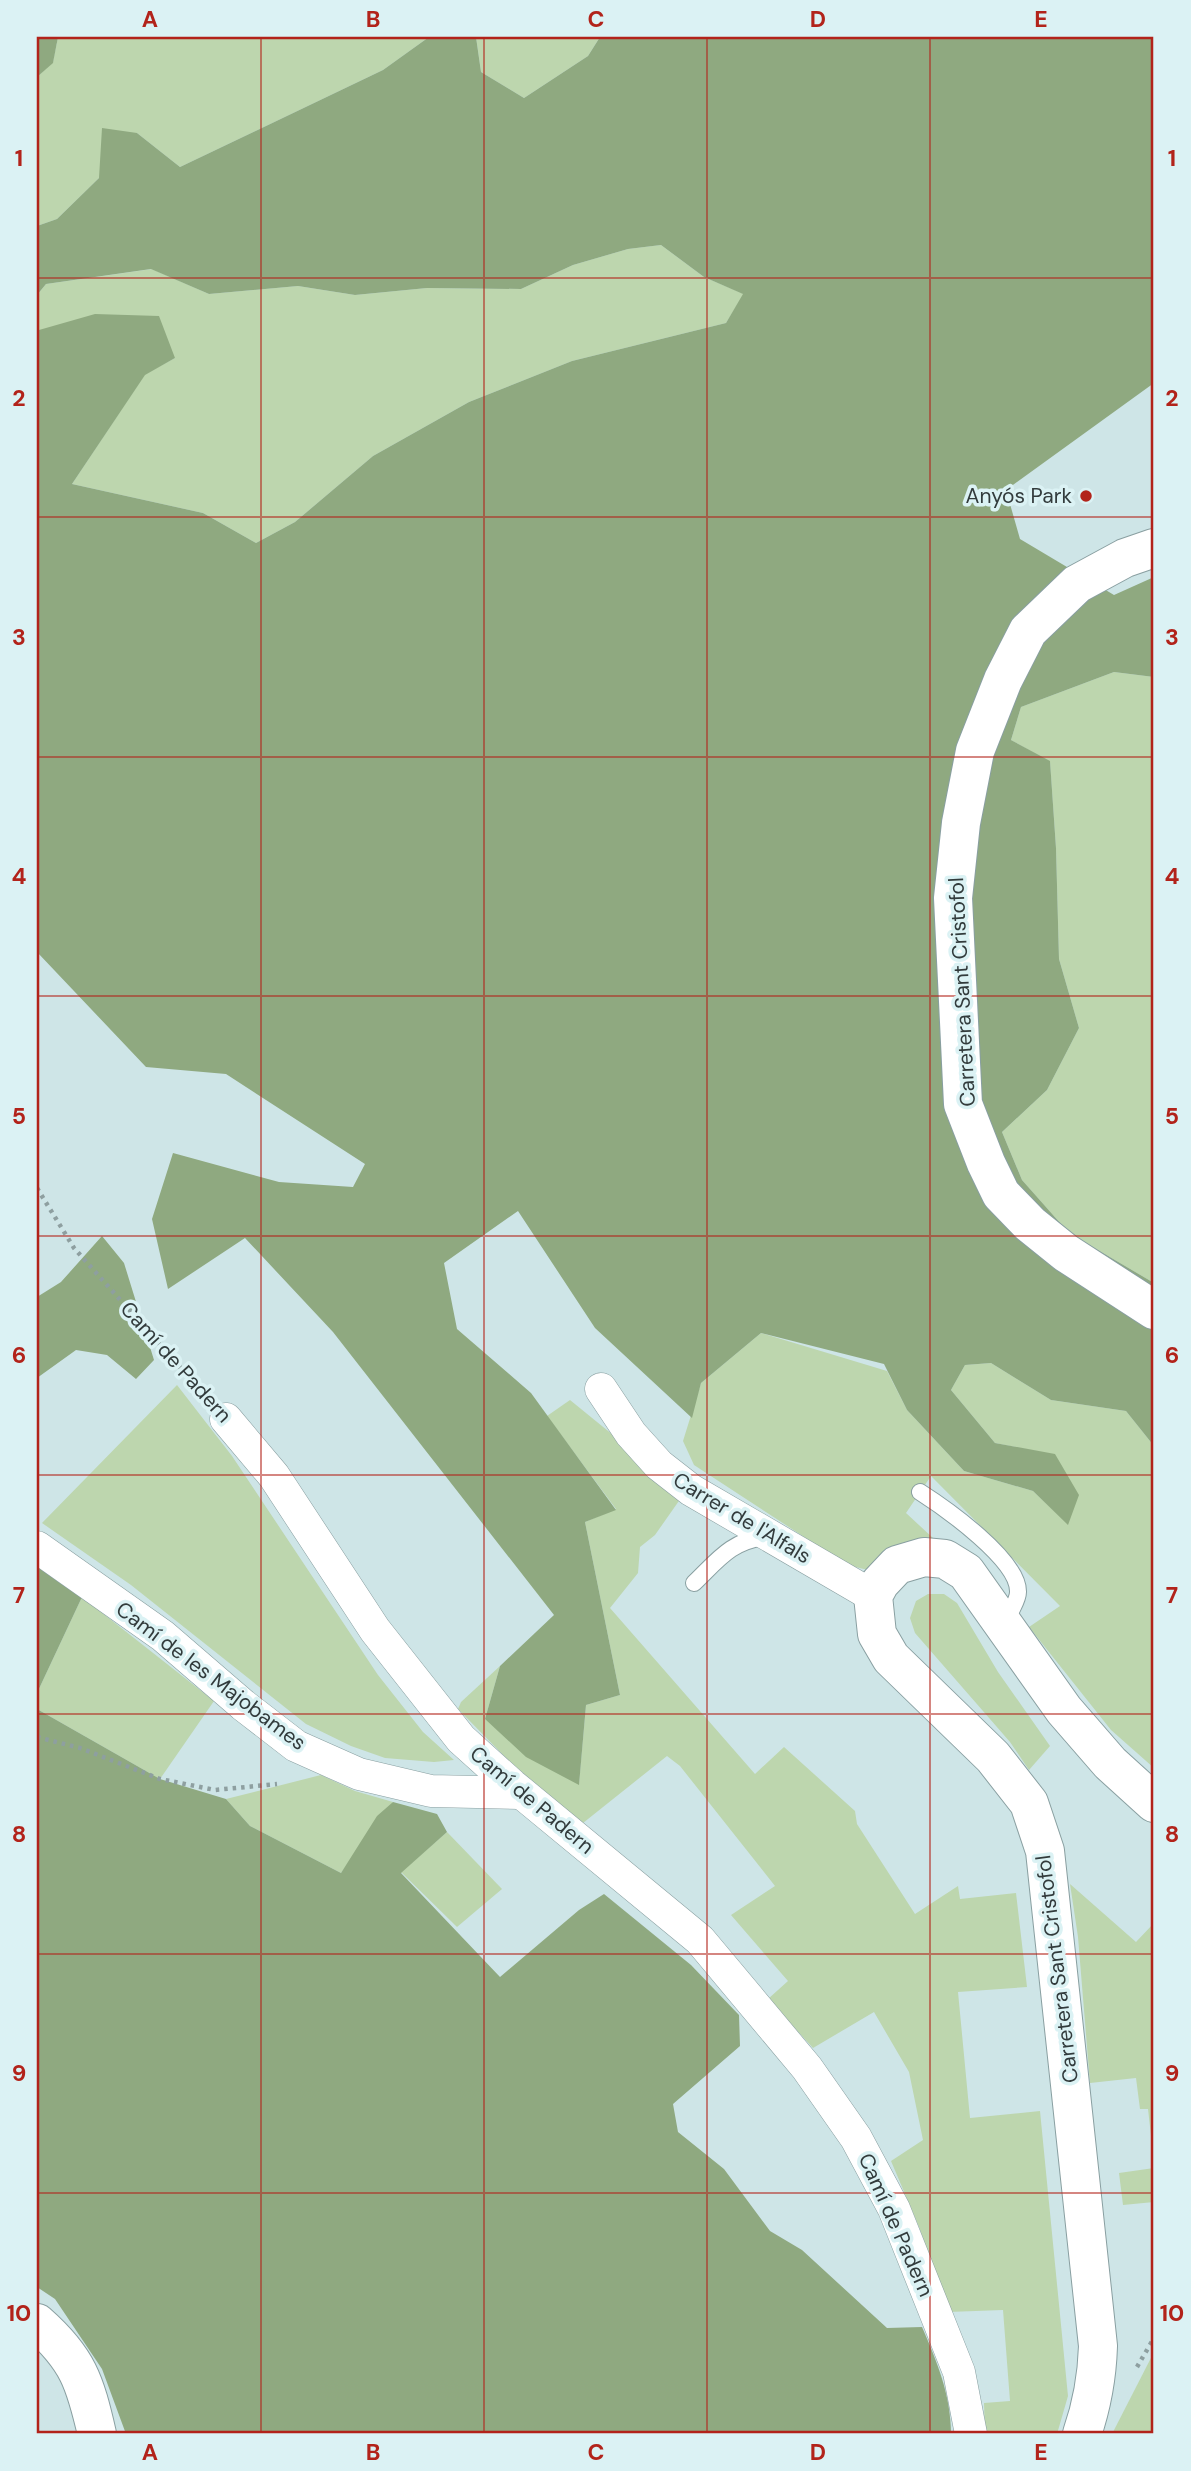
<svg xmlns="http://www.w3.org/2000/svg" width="1191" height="2471" viewBox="0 0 1191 2471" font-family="'DM Sans',sans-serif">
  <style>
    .green { fill: #bdd6ae }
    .forest { fill: #8fa980 }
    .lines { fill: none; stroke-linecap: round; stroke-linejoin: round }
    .lane-casing { stroke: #899fa1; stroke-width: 18 }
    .street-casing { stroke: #899fa1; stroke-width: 33 }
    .secondary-casing { stroke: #899fa1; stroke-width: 40 }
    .path { stroke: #8e9fa0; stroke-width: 4.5; stroke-dasharray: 3.5 5; stroke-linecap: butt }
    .lane { stroke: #fff; stroke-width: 16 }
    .street { stroke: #fff; stroke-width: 32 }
    .secondary { stroke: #fff; stroke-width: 38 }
    .grid { fill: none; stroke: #b2231a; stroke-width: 2; stroke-opacity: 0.55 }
    .poi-dot { fill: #b2231a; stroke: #dbf2f4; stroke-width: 2.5 }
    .labels { text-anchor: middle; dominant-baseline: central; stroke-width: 7; stroke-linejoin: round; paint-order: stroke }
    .poi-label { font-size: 21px; fill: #323b3c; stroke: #dbf2f4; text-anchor: end }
    .street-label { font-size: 21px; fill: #323b3c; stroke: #dbf2f4 }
    .neatline { fill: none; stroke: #b2231a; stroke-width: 2.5 }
    .grid-label { font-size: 23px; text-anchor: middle; font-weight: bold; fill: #b2231a }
  </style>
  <rect width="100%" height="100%" fill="#cee5e7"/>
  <g class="green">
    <path d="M58,37H429L383,70L180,167L137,133L99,178L57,219L37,226V77L53,62Z"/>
    <path d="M476,37H600L588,56L524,98L481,72Z"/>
    <path d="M661,245L704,277L744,294L726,323L572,361L469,402L373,456L295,522L256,543L203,513L72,484L145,374L175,358L39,330L37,329V295L46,284L152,269L209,294L298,286L355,295L427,288L521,289L573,265L628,249Z"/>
    <path d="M1114,672L1154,677V1283L1069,1233L1022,1180L1002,1132L1047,1090L1079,1028L1059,959L1056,848L1050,762L1011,740L1021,707Z"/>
    <path d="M761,1333L887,1371L907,1410L964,1471L1033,1491L1068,1524L1055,1455L995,1443L951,1390L965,1365L991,1363L1051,1400L1126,1411L1154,1446V1768L1111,1730L1029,1627L1060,1606L931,1476L906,1513L933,1538L891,1550L868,1570L847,1565L694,1465L683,1441L701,1383Z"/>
    <path d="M177,1385L232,1456L378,1675L423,1732L454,1760L434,1762L385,1758L351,1746L306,1724L131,1585L42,1523Z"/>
    <path d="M570,1400L613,1435L681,1498L655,1535L640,1547L638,1573L610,1608L755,1774L784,1747L855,1811L857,1824L915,1914L958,1886L960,1899L1016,1893L1027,1987L958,1992L970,2118L1040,2111L1068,2396L1057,2434H985L984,2403L1010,2401L1003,2310L948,2312L919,2227L891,2161L923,2140L909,2072L874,2012L813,2048L768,1999L788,1981L731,1915L775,1886L680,1766L667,1756L583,1823L512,1764L458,1709L461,1702L500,1666L485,1719L579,1784L586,1705L620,1695L585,1522L616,1509L547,1416Z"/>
    <path d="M928,1594H944L957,1603L998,1672L1050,1746L1029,1770L1010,1742L915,1633L910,1618L916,1601Z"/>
    <path d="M82,1597L214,1701L160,1779L37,1709V1693Z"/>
    <path d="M321,1775L355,1791L393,1802L341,1873L250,1826L226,1799Z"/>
    <path d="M447,1832L502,1889L457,1927L401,1872Z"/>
    <path d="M1070,1884L1136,1942L1154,1923V2162L1148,2109H1140L1136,2078L1090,2083L1078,1937Z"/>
    <path d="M1154,2168V2202L1123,2205L1119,2173Z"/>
    <path d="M1154,2352V2434H1112Z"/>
  </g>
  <g class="forest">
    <path d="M37,37H58L53,63L37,77Z"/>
    <path d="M429,37H476L481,72L524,98L588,56L600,37H1154V383L1006,490L1020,539L1114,595L1154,577V677L1114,672L1021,707L1011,740L1050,761L1056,848L1059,959L1079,1028L1047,1090L1002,1132L1022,1180L1069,1233L1154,1283V1446L1126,1411L1051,1400L991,1363L965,1365L951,1390L995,1443L1055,1454L1079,1495L1068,1525L1033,1491L964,1471L907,1410L884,1364L761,1333L701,1383L692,1418L595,1328L518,1211L444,1263L457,1329L531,1393L616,1510L585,1522L620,1695L586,1705L579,1785L526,1757L485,1719L500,1666L554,1615L333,1332L245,1238L168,1289L152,1219L173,1153L279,1182L353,1187L365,1164L226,1074L146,1067L37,952V329L39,330L95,314L159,316L175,358L145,375L72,484L203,513L256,543L295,522L373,456L469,402L572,361L726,323L743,294L704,277L661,245L628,249L573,265L521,289L427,288L355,295L298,286L209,294L151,269L46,284L37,295V226L57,219L99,178L102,128L137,133L180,167L383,70Z"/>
    <path d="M102,1236L124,1263L154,1360L136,1379L107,1355L76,1350L37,1378V1297L61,1282Z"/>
    <path d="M37,1566L60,1583L82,1597L37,1693Z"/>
    <path d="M37,1709L160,1779L226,1799L250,1826L341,1873L377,1816L393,1802L437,1814L447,1832L401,1873L500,1977L579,1910L604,1894L691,1965L739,2015L740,2046L673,2104L678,2132L724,2169L770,2231L802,2250L887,2328L922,2327C937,2362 951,2395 951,2434H126L102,2369L55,2299L37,2287Z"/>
  </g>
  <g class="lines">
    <g class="lane-casing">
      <g id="lane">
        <path d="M920,1492C945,1508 1019,1560 1018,1592C1018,1602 1008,1612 1007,1623"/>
        <path d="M694,1583C718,1560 731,1541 765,1537"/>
      </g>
    </g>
    <g class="street-casing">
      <g id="street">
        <path d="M601,1389L631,1434L659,1465L691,1490L873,1596"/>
        <path d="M226,1419L274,1476L375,1630L461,1739L512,1785L700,1940L807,2068L856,2138L894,2209L959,2372L971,2434"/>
        <path d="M37,1547L163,1636L243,1705L296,1746L359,1774L431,1791L521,1793"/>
      </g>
    </g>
    <g class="secondary-casing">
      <g id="secondary">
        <path d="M1154,548L1125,558L1077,584L1028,631L1003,680L975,751L961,823L953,898L963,1104L986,1163L1001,1194L1030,1224L1066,1253L1154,1310"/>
        <path d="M37,2323C78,2359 85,2382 97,2434"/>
        <path d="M1082,2434C1092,2405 1097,2378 1098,2346L1045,1851L1029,1803L993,1757L891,1658L877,1634L873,1596L880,1583L897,1565L924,1557L945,1559L966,1572L1064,1710L1110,1763L1154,1803"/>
      </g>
    </g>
    <g class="path">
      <path d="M37,1188L74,1248L203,1393"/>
      <path d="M37,1737L80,1748L160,1779L215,1790L277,1784"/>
      <path d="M1137,2367L1154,2338"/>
    </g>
    <use href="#lane" class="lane"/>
    <use href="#street" class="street"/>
    <use href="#secondary" class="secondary"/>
  </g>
  <path class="grid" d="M261,37V2434M484,37V2434M707,37V2434M930,37V2434M37,278H1154M37,517H1154M37,757H1154M37,996H1154M37,1236H1154M37,1475H1154M37,1714H1154M37,1954H1154M37,2193H1154"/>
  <circle class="poi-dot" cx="1086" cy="496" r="7"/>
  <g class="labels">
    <g class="poi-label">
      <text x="1072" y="496">Anyós Park</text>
    </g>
    <g class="street-label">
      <text transform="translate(962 992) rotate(-93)">Carretera Sant Cristofol</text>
      <text transform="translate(176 1362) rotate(48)">Camí de Padern</text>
      <text transform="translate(742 1518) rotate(31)">Carrer de l'Alfals</text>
      <text transform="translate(211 1676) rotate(37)">Camí de les Majobames</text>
      <text transform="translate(532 1800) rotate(40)">Camí de Padern</text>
      <text transform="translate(1057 1969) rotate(-97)">Carretera Sant Cristofol</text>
      <text transform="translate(896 2225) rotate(66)">Camí de Padern</text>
    </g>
  </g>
  <rect width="1191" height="2471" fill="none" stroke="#dbf2f4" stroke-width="77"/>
  <rect x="38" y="38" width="1114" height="2394" class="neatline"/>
  <g class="grid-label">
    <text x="150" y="27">A</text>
    <text x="373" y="27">B</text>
    <text x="596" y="27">C</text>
    <text x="818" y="27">D</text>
    <text x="1041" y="27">E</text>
    <text x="19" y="166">1</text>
    <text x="1172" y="166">1</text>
    <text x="19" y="406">2</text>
    <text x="1172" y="406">2</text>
    <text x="19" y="645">3</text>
    <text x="1172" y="645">3</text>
    <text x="19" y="884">4</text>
    <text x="1172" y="884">4</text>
    <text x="19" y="1124">5</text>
    <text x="1172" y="1124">5</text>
    <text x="19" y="1363">6</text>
    <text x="1172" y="1363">6</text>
    <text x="19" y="1603">7</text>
    <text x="1172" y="1603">7</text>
    <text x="19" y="1842">8</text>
    <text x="1172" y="1842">8</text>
    <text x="19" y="2081">9</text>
    <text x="1172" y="2081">9</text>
    <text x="19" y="2321">10</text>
    <text x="1172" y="2321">10</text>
    <text x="150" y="2460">A</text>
    <text x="373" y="2460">B</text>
    <text x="596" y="2460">C</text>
    <text x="818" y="2460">D</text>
    <text x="1041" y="2460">E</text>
  </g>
</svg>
